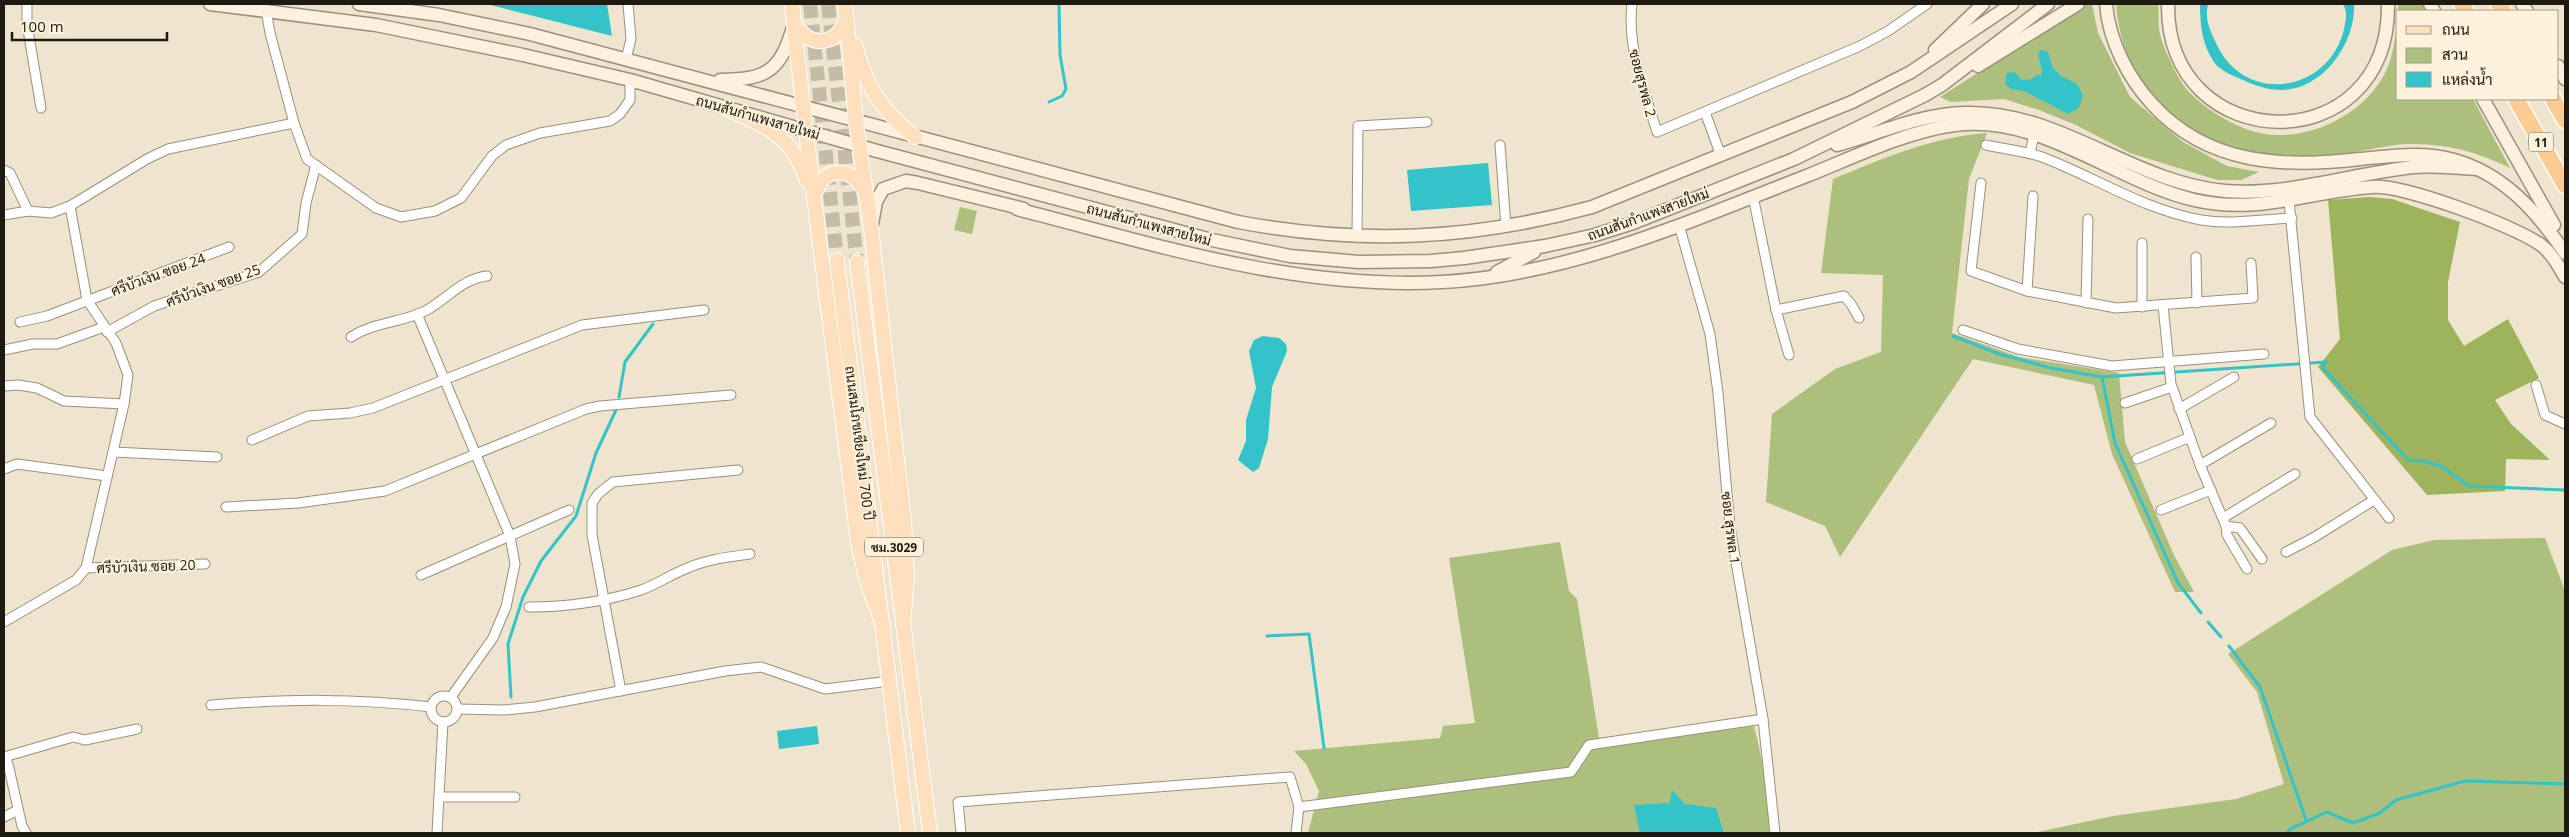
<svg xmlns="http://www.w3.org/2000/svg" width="2569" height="837" viewBox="0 0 2569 837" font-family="'Open Sans',Sarabun,sans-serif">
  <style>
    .green { fill: #adbf7d }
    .forest { fill: #9eb45c }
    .water { fill: #32c4c8 }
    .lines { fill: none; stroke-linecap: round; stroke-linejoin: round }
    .stream { stroke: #32c4c8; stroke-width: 3 }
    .primary-tunnel { stroke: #c5bca8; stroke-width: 14; stroke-dasharray: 14 7; stroke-linecap: butt }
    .street-casing { stroke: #9a907c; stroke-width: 11 }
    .secondary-casing { stroke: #9a907c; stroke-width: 15 }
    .primary-casing { stroke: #fff; stroke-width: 16 }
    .highway-casing { stroke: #fff; stroke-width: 19 }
    .street { stroke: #fff; stroke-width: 9 }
    .secondary { stroke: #fef0df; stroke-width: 12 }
    .primary { stroke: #fee0bf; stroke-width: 14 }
    .highway { stroke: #fdcc95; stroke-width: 16 }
    .labels { text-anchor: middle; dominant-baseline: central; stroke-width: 4; stroke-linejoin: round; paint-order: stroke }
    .shield { fill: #fcf1db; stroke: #615a4e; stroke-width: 1 }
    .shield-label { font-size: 12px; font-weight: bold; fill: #1e1a12 }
    .street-label { font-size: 14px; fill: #1e1a12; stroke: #fcf1db }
  </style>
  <rect width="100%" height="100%" fill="#efe4ce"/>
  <g class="green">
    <path d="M2085,4H2092L2098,33L2130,97L2183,142L2227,166L2259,172L2241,180H2217L2130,153L2076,125L2039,110L2004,99L1951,102L1940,97Z"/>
    <path d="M2116,4H2158C2159,13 2158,25 2160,34C2163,48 2179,82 2189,92C2205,108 2225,121 2246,129C2295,148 2360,120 2384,75C2395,55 2397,26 2398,4H2423L2427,11H2398V99H2473L2510,168C2479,152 2444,143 2408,144C2387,145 2365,151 2344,154C2276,164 2220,156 2167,110C2135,82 2119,45 2116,4Z"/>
    <path d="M1987,133L1969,179L1952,333L2019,357L2119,373L2125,442L2174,555L2194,592H2175L2112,454L2094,385L1973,359L1840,557L1825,526L1766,502L1772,414L1835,369L1881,352L1883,275L1821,273L1833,179C1884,158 1932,137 1987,133Z"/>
    <path d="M960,207L977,211L972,234L954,230Z"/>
    <path d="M2545,538L2565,591V833H2033L2113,816L2236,799L2284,784L2257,692L2228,654L2392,550L2434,540Z"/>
    <path d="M1560,542L1569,591L1577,599L1600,745L1754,726C1763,762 1769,796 1769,833H1308L1319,791L1306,764L1294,751L1440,738L1443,726L1475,723L1449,558Z"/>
  </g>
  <path class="forest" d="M2369,197L2392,199L2460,222L2448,282V320L2464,346L2508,319L2539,378L2495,400L2511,424L2550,460L2506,459L2505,491L2427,495L2318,367L2340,339L2328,200Z"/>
  <g class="water">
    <path d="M487,4H607L612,36Z"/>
    <path d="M2200,4H2208C2204,20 2211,33 2218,47C2248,106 2330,91 2344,29C2346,19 2348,13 2343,4H2354C2356,39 2328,83 2291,89C2274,92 2258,87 2243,80C2234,76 2220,71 2214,62C2202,45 2200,24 2200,4Z"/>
    <path d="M2041,50L2048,52L2053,68L2061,76L2077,84L2083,95L2079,108L2068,114L2024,91L2011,89L2005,84L2007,73L2014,72L2022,80L2032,79L2036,75L2041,76L2042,70L2038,54Z"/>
    <path d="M1488,163L1492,205L1411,211L1407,170Z"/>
    <path d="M1263,336L1279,338L1286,344L1287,351L1272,387L1268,439L1259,468L1253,472L1238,460L1246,441V420L1256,388L1249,351L1254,340Z"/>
    <path d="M817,726L819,744L779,749L777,731Z"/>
    <path d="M1672,790L1685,804L1716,808L1724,833H1640L1634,805L1670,803Z"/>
  </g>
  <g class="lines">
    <g class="stream">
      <path d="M1049,102L1062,96L1066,89L1060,55L1059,4"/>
      <path d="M1953,336L1999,354L2051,368L2102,377L2326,362L2322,367L2408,460L2424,461L2443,467L2469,486L2565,490"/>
      <path d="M2102,377L2115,443L2178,583L2201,613"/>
      <path d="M619,397L625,362L653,324"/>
      <path d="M2208,622L2221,637"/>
      <path d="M1267,636L1309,634L1324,748"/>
      <path d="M2229,646L2260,687L2306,820"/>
      <path d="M511,697L508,644L523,597L541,561L576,516L596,453L616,410"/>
      <path d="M2286,833L2292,828L2327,812L2353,823L2380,813L2396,800L2465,781L2565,784"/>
    </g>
    <g class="primary-tunnel">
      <path d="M810,4L837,260"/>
      <path d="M828,4L857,262"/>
    </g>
    <g class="street-casing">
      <g id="street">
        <path d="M27,4V24L41,108"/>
        <path d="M1632,4C1627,48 1644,90 1657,132L1860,46L1888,31L1927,4"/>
        <path d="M266,10L270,33L294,123L307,159L376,208L401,217L435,211L461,198L492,156L506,145L540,133L610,121L620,114L630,100V80"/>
        <path d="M626,59L631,39L628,4"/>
        <path d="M1705,112L1721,156"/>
        <path d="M1500,145L1506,227"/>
        <path d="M1986,145C2005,149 2024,151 2042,157C2097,178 2142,209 2201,220C2231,225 2261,219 2292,218"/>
        <path d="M2030,153L2034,135"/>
        <path d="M4,170L10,173L28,211"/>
        <path d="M1981,183L1971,271L2027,291L2116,308L2253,298L2251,263"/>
        <path d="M1753,196L1776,310L1789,355"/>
        <path d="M2289,201L2310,417L2389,518"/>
        <path d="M4,215L28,211L51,213L70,206L147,159L168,149L294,123"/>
        <path d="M1679,225L1710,334L1718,393L1730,527L1763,719L1775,833"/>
        <path d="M1357,237L1358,126L1427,122"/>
        <path d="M2196,257L2197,303"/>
        <path d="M2027,291L2033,196"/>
        <path d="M2086,303L2088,219"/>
        <path d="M2163,306L2171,384L2200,465L2226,526L2227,535L2247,569"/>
        <path d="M2142,307V243"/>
        <path d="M1776,310L1844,296L1851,304L1859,318"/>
        <path d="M417,314L510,536L515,564L506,607L493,638L451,697"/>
        <path d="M20,322L47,316L229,247"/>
        <path d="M1963,330L2018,349L2112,366L2264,354"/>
        <path d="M107,332L154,306L259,272L302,234L306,203L316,165"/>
        <path d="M351,337C376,321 403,323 427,310C448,298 462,279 487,276"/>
        <path d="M4,350L33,344H57L104,327"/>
        <path d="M2536,385L2545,415L2565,424"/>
        <path d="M4,386L18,385L37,388L64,401L124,404"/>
        <path d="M2125,403L2172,387"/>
        <path d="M2179,409L2234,377"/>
        <path d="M252,440L308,416L350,413L373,408L582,325L704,310"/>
        <path d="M113,452L217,457"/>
        <path d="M2137,459L2190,437"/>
        <path d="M2200,465L2271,423"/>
        <path d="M4,469L17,464L107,476"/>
        <path d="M226,507L298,503L385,491L586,409L600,406L731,395"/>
        <path d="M2161,510L2211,490"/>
        <path d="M2223,518L2295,474"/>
        <path d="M2226,526L2240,528L2262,559"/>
        <path d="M2286,552L2313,538L2374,500"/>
        <path d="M86,568L205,564"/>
        <path d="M421,575L569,510"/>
        <path d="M529,607C568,607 604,602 641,590C658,584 673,573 690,567C709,559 729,557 750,554"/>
        <path d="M4,622L76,580L86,568L124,404L128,375L116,343L87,300L70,206"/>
        <path d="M621,691L592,535V503L598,494L613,482L738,470"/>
        <circle cx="444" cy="709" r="13"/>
        <path d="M211,705C288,699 354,698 431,707"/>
        <path d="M458,709L504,710L535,707L725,671L761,667L825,689L890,681"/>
        <path d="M4,757L73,737L85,740L137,729"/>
        <path d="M4,758L8,764L22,826L26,833"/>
        <path d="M439,797H515"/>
        <path d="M1299,807L1571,772L1589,745L1763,719"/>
        <path d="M4,817L18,810"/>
        <path d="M437,833L443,722"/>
        <path d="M961,833L958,802L1290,777L1299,807L1296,833"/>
      </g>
    </g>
    <g class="secondary-casing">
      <g id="secondary">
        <path d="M210,4L376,25L523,55L630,80L877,151L1212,240L1290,256L1359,262L1431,261L1464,258L1545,246L1595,235L1633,223L1794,159L1925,95L1942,85L2048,4"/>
        <path d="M359,4L439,15L530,34L1238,222C1361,245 1471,240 1592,207L1852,102L1911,72L2012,4"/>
        <path d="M2106,4C2109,41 2128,78 2153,105C2208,165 2284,168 2360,159C2391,156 2424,151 2454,160C2504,174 2537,212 2565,253"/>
        <path d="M2168,4C2166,158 2390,164 2388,4"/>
        <path d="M2430,4L2434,11"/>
        <path d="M2522,4L2527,11"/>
        <path d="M1935,50L1983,4"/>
        <path d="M1978,66L2078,4"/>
        <path d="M2558,66L2565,79"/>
        <path d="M720,80C768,80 781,70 794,24"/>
        <path d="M2483,99L2554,225"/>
        <path d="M1837,145C1880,133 1920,114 1965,113C2059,110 2133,183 2225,191C2288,196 2350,174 2413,167C2433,165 2456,168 2477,169"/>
        <path d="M1017,209C1157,245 1296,290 1442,282C1571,275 1690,221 1809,175C1854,157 1907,131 1955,125C2041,114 2114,181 2194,200C2259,215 2310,191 2372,187C2403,184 2515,226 2541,245C2551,252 2559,266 2565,277"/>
        <path d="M872,224L876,202L883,189L906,181L918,183L1024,209"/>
        <path d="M1497,272L1534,252"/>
      </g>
    </g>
    <g class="primary-casing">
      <g id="primary">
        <path d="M792,4C810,184 836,363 858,543L867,582L883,625"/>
        <path d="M845,4L856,122L871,229L904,521L907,577L903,624"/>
        <path d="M794,24C812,49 835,46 847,19"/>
        <path d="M855,45C868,90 879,107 915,137"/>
        <path d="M729,110C752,120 780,131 794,153C800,162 803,172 808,182"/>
        <path d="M815,193C825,165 851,167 865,191"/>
        <path d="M837,260L908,833"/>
        <path d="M857,262L930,833"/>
      </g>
    </g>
    <g class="highway-casing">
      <g id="highway">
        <path d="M2462,4L2466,11"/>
        <path d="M2499,4L2503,11"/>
        <path d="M2516,99L2565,185"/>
        <path d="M2553,99L2565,120"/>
      </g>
    </g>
    <use href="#street" class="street"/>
    <use href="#secondary" class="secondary"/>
    <use href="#primary" class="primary"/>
    <use href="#highway" class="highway"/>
  </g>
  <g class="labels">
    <g class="shield">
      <rect x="2528.5" y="132.5" width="25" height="19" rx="4"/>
      <rect x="865" y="537.5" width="58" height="19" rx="4"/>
    </g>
    <g class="shield-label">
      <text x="2541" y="142">11</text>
      <text x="894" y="547">ชม.3029</text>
    </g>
    <g class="street-label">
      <text transform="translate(1643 83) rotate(75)">ซอยสุรพล 2</text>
      <text transform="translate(758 117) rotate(16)">ถนนสันกำแพงสายใหม่</text>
      <text transform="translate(1648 214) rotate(-20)">ถนนสันกำแพงสายใหม่</text>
      <text transform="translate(1149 224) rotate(15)">ถนนสันกำแพงสายใหม่</text>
      <text transform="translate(158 274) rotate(-20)">ศรีบัวเงิน ซอย 24</text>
      <text transform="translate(213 285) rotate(-20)">ศรีบัวเงิน ซอย 25</text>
      <text transform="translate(860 443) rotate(83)">ถนนสมโภชเชียงใหม่ 700 ปี</text>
      <text transform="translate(1731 528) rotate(83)">ซอย สุรพล 1</text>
      <text transform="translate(146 566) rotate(-2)">ศรีบัวเงิน ซอย 20</text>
    </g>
  </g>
  <rect width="2569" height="837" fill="none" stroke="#1e1a12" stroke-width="10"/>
  <rect x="2396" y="10" width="162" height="90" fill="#fcf1db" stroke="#a39b8b"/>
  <rect x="2406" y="26" width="25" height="8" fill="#fee0bf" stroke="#a39b8b"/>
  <text x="2442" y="35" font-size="15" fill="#1e1a12">ถนน</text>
  <rect x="2406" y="48" width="25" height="15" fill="#adbf7d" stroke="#a39b8b"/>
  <text x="2442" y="60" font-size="15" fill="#1e1a12">สวน</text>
  <rect x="2406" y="72" width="25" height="15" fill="#32c4c8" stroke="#a39b8b"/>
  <text x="2442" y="85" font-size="15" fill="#1e1a12">แหล่งน้ำ</text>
  <path d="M12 32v8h155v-8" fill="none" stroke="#1e1a12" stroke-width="2.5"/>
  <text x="20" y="32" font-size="15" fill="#1e1a12" stroke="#fcf1db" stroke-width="4" paint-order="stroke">100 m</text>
</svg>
